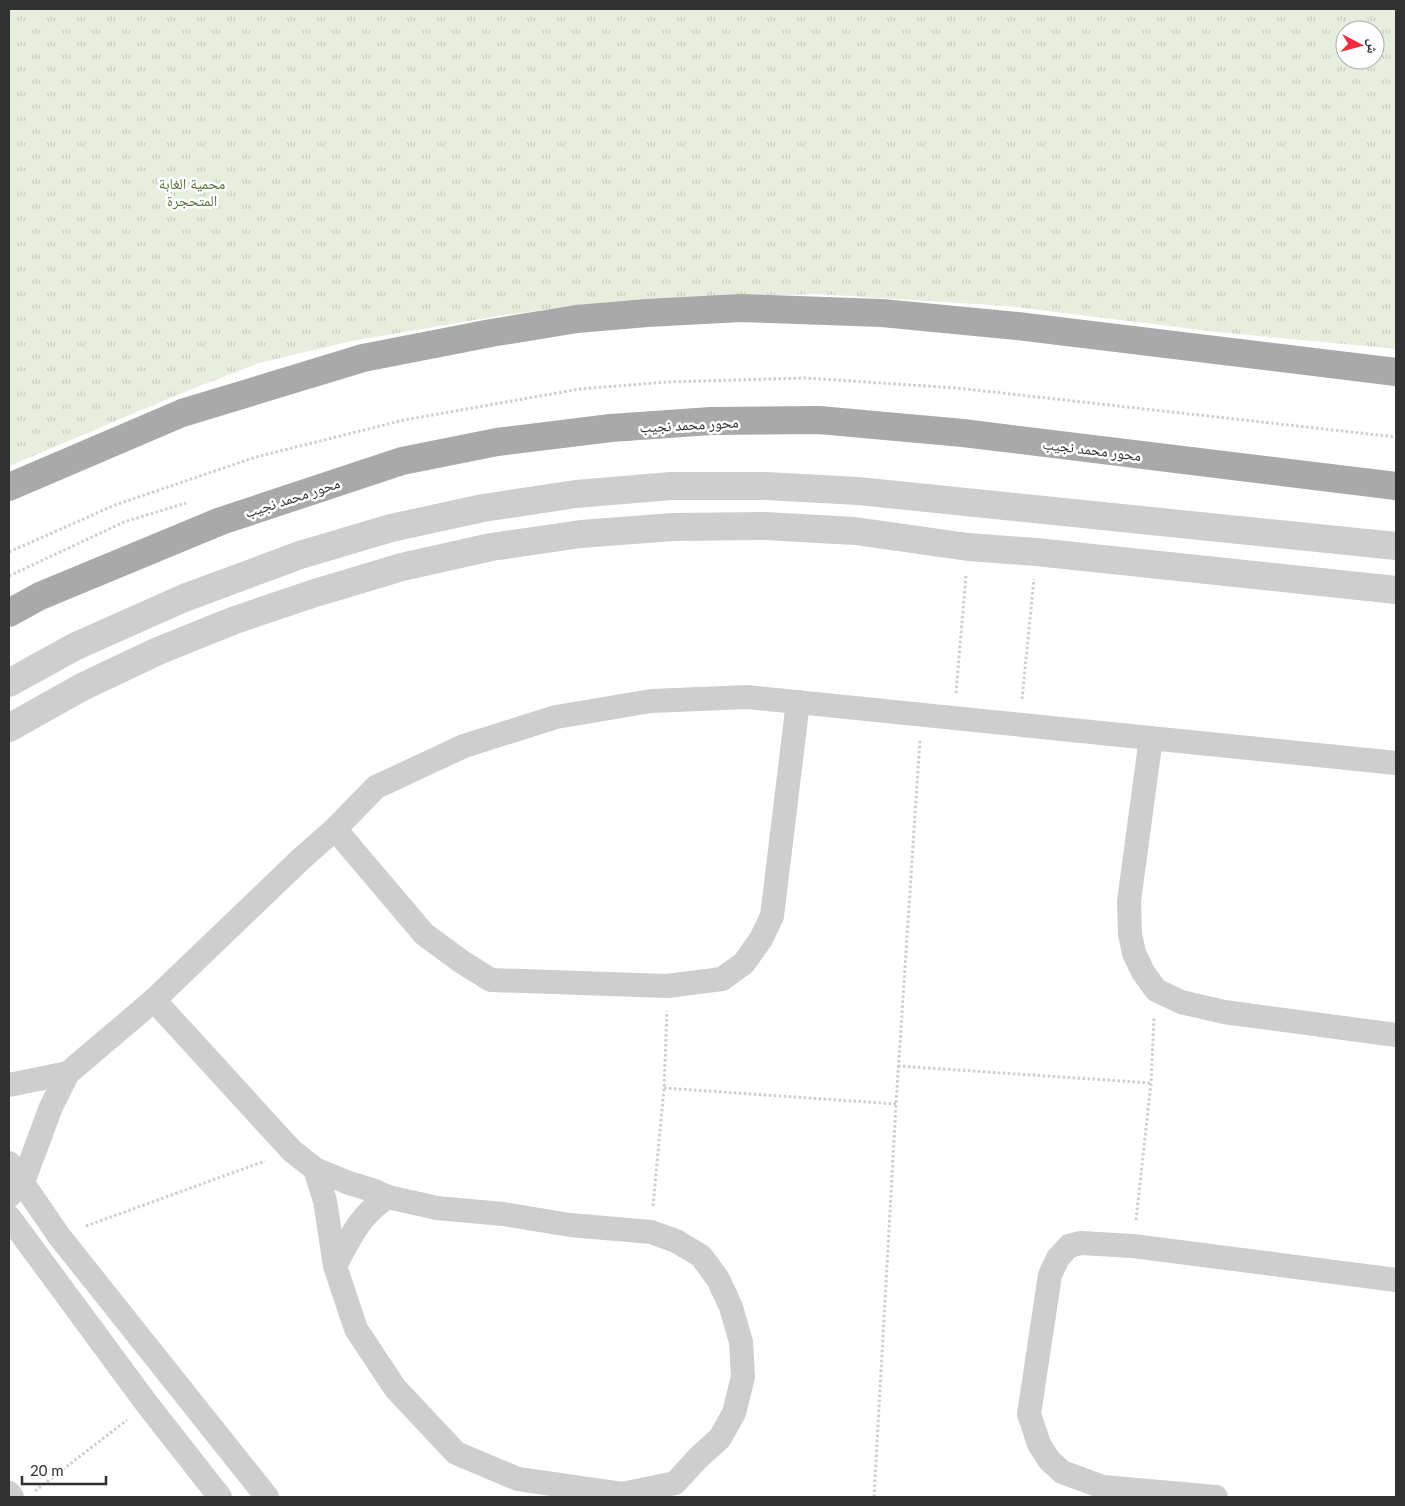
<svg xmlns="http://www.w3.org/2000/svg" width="1405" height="1506" viewBox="0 0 1405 1506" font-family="Lato,'Noto Naskh Arabic',sans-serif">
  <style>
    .park { fill: url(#park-tufts); fill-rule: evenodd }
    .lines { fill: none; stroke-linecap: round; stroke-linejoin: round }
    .path { stroke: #cecece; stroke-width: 3; stroke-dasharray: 2.5 2.5; stroke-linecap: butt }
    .minor { stroke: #cecece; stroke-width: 24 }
    .tertiary { stroke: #cecece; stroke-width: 28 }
    .primary { stroke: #a9a9a9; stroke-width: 28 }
    .labels { text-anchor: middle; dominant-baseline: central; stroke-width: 5; stroke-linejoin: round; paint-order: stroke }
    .park-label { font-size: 15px; fill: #54703b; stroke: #fff }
    .street-label { font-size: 15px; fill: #313131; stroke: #fff }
  </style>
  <defs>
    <pattern id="park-tufts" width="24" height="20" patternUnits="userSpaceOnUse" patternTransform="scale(1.25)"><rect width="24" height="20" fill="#e7eede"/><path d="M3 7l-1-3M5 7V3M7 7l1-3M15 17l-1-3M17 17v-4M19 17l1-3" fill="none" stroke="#c7cdbf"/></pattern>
  </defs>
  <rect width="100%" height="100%" fill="#fff"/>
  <path class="park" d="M9,9H1396V349L1217,332L1007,306L816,294L609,302L504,315L352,341L259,363L182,393L9,466ZM1345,30H1375V60H1345Z"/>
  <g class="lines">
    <g class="path">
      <path d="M9,552L115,505L256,457L404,420L580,389L666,382L805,378L957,388L1396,437"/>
      <path d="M9,576L124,522L186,503"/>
      <path d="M956,693L966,575"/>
      <path d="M1022,699L1034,579"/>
      <path d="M898,1066L1151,1083"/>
      <path d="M664,1088L896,1104"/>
      <path d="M653,1206L664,1088L667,1011"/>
      <path d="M1136,1220L1151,1083L1154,1018"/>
      <path d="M86,1226L265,1161"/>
      <path d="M35,1491L127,1420"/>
      <path d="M874,1497L896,1104L920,739"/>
    </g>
    <g class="minor">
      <path d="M1151,738L1129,901L1130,934L1134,953L1143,972L1156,990L1181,1002L1224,1012L1396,1035"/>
      <path d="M335,829L424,934L462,962L491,980L667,986L722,979L744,963L761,939L772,916L798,702"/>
      <path d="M154,1000L292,1151L315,1169"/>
      <path d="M9,1085L68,1073"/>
      <path d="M9,1163L59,1236L267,1497"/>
      <path d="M315,1169L349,1183L372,1190L388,1197L437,1208L503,1214L570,1225L651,1232L676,1241L701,1256L718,1279L731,1307L741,1342L743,1377L734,1413L720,1438L698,1458L675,1483L622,1494L518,1479L456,1453L395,1388L356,1329L335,1266L325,1201Z"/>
      <path d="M9,1196L23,1182L51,1107L68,1073L154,1000L301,859L335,829L376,787L464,746L556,717L651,701L747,697L1396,763"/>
      <path d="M9,1217L147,1404L220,1497"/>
      <path d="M335,1266C350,1238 360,1214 388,1197"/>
      <path d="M9,1493L12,1497"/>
      <path d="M1216,1497L1103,1487L1062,1472L1049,1460L1039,1444L1029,1414L1050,1275L1058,1258L1069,1246L1081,1243L1133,1246L1396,1280"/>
    </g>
    <g class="tertiary">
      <path d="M9,683L74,647L184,598L300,555L391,528L483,508L576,494L671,486H765L858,491L1396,546"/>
      <path d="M9,728L82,687L158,651L235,620L315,593L402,567L491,547L581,534L673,527L764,526L855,531L968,547L1036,552L1396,590"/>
    </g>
    <g class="primary">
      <path d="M9,487L182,413L363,358L491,333L577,319L647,313L741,308L882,313L1017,326L1396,372"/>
      <path d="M9,613L40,596L221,521L402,461L497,442L611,428L711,421L819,420L963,433L1396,486"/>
    </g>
  </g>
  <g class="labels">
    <g class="park-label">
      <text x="192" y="183">محمية الغابة<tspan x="192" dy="17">المتحجرة</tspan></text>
    </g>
    <g class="street-label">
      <text transform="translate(689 424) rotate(-3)">محور محمد نجيب</text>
      <text transform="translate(1092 449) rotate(7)">محور محمد نجيب</text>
      <text transform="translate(292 497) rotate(-18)">محور محمد نجيب</text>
    </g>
  </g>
  <rect width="1405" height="1506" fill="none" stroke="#313131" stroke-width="20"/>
  <g transform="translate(1360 45) rotate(96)"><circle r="24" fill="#ffffff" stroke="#adadad"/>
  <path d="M0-4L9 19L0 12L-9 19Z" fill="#f02b3c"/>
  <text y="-8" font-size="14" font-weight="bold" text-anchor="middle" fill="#313131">ش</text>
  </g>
  <path d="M22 1476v8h84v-8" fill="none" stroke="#313131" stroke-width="2.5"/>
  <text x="30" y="1476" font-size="15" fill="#313131" stroke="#ffffff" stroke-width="4" paint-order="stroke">20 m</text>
</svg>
